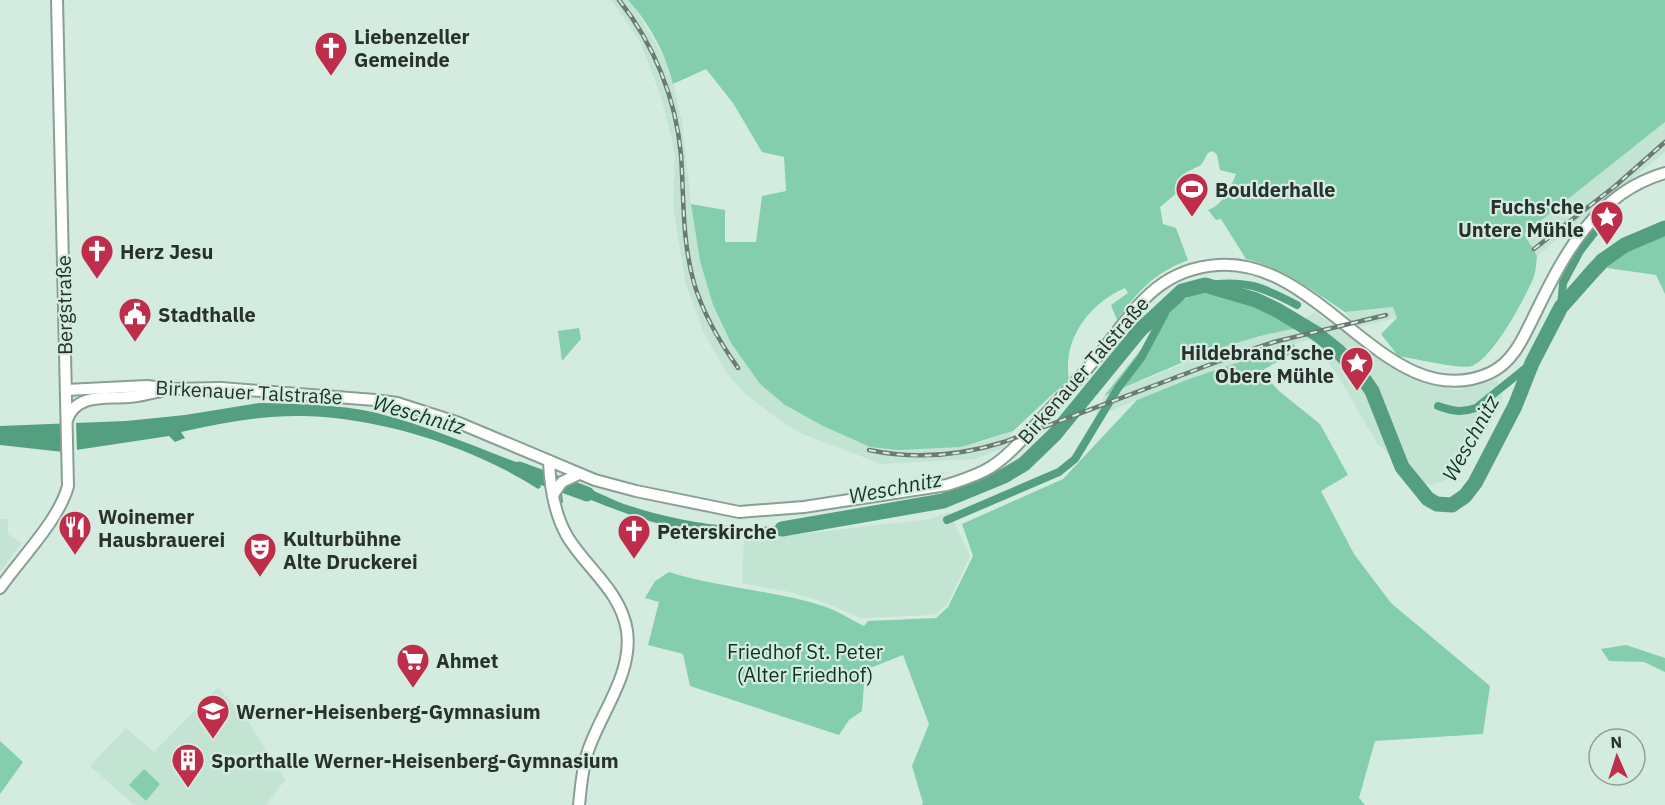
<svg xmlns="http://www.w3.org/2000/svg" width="1665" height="805" viewBox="0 0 1665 805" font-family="'IBM Plex Sans',sans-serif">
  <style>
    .built { fill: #c3e3d3 }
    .green { fill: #84ceae }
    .water { fill: #549f80 }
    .pier { fill: #d4ece0 }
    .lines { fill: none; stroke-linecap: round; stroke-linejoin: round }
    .stream { stroke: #549f80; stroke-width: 2 }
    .canal { stroke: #549f80; stroke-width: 8 }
    .river { stroke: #549f80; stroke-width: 15 }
    .secondary-casing { stroke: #899f94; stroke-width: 14 }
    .secondary { stroke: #fff; stroke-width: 10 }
    .rail-casing { stroke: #6b7a73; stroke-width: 4.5 }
    .rail { stroke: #d4ece0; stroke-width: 2; stroke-dasharray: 7; stroke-linecap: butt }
    .labels { text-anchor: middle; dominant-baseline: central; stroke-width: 4.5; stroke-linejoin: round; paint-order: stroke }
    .poi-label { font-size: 20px; font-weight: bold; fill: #28312d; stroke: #d4ece0; text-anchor: start }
    .street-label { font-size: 20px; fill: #28312d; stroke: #d4ece0 }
    .park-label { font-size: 20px; fill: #0e3123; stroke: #d4ece0 }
    .water-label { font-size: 21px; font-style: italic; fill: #133528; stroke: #d4ece0 }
  </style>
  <rect width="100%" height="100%" fill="#d4ece0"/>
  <g class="built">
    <path d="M611,0H628L635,8L669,66L682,122L691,204L700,261L713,305L731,343L760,384L785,405L823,426L870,447L981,442L1013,431L1003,448L976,459L881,464L798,432L772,415L743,392L726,372L704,333L686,285L673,206L675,157L673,144L661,97L640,41Z"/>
    <path d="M1665,122V152L1537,256L1523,235Z"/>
    <path d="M1394,307L1397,318L1357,327L1345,312Z"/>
    <path d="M1315,312L1385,363L1411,378L1456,390L1497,380L1503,398L1499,409L1457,476L1431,485L1415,479L1377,443L1336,373L1310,339L1189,379L1095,417L1104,396L1239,341L1272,332L1300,328L1303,330L1298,323Z"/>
    <path d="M949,512L970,556L947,605L934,615L860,618L826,603L790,592L742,583L744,537H776L930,519Z"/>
    <path d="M0,519H8V534L21,543L0,572Z"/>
    <path d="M218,687L248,721L285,780L266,805H134L90,766L126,728L154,752Z"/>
  </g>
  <g class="green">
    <path d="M628,0H1665V122L1524,234L1537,256C1536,264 1536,272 1533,279C1524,300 1493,358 1472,366C1462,370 1412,358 1398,356L1381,334L1397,318L1393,307L1345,312C1313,291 1284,268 1246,259L1221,219L1216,220L1208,210C1222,206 1231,187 1236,174L1220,170L1217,155L1213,151L1208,153L1201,165L1185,173L1178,192L1160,207L1163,224L1176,228L1188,260C1153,274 1139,290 1117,320L1111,305L1128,293L1125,288C1090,303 1062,339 1069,379L1013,431L961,447L899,450L870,447L823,426L785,405L760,384L731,343L713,305L700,261L691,204L725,210V242H756L762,196L786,191L784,157L762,152L733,103L706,69L673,84C666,54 649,23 628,0Z"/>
    <path d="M1665,224V294L1656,275L1607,268L1566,307C1569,299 1572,289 1576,281C1589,254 1637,230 1665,224Z"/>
    <path d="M1199,291L1253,304L1300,328C1231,338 1168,369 1104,396L1178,303Z"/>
    <path d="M579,328L581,339L562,361L558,331Z"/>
    <path d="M1294,344L1296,351L1261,371L1279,391L1320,424L1348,475L1321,491L1354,554L1391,603L1490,686L1483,734L1375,741L1359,798L1365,805H922L923,803L912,766L929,724L903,655L865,670L862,711L849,720L839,735L690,686L683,654L648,645L659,602L645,598L655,581L669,572C719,588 773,590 823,606C837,610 851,620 864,626L868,621L936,618L948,607L973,556L962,524L1063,479L1137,400L1189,379Z"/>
    <path d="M1626,645L1665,658V672L1644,662L1609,661L1601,649Z"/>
    <path d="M0,741L23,762L0,794Z"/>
    <path d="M144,769L160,784L146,801L129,785Z"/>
  </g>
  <g class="water">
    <path d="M259,403C298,404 339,404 377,413C432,427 485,451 537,470L541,487L538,489C473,447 382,418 304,416C263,415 221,423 181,432L185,438L175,442L169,436L63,452L0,445V426L126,421L185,415Z"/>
    <path d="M572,484C590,487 607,498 624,504C681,523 742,533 802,523L803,531C776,534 750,536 724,535C669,532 617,511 567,490Z"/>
  </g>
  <path class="pier" d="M76,421L77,453L61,454L60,422Z"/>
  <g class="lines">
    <path class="stream" d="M561,493L562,502"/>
    <g class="canal">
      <path d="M1205,285C1246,280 1261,286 1297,305"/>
      <path d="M1561,307L1563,283L1580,251L1601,224"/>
      <path d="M1438,406C1452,411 1461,413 1476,408L1532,363"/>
      <path d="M947,520L1059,472L1075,459L1118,388L1141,358L1171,302"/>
    </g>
    <g class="river">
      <path d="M519,469L587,494"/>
      <path d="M782,529L943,501L1004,476L1024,464L1055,434L1140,330L1182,291L1205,285L1256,300L1277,310L1317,334L1337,350L1361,375L1372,391L1402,467L1428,499L1437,504L1452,505L1465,496L1475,483L1515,406L1532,363L1561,307L1602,261L1625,245L1665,228"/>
    </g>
    <g class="secondary-casing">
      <g id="secondary">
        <path d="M66,390L147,386L171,389L221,388L375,400L397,403L459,423L595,480L636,491L739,512L804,507L947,485C962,480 977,476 991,467C1010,455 1026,435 1042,418C1062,396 1083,375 1102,351C1135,309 1158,269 1218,265C1323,257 1389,418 1490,373C1514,362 1524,336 1535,314C1564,254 1596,193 1665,173"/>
        <path d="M67,420C76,393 106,399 128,397C139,397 150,393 161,391"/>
        <path d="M549,461C550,487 554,513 567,536C586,568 621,591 627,631C633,674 601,712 588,751C582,768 581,787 579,805"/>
        <path d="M553,495L562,482L579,474"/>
        <path d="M0,588C21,558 59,520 68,486L57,0"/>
      </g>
    </g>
    <use href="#secondary" class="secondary"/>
    <g class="rail-casing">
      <g id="rail">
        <path d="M619,0C654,44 676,99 681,155C684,198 682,241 694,283C703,314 719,341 738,368"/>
        <path d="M1534,249L1614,187L1665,142"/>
        <path d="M869,450C916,460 959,456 1004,442L1238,354L1274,342L1386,315"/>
      </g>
    </g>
    <use href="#rail" class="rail"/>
  </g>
  <defs>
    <g id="church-pin" transform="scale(1.725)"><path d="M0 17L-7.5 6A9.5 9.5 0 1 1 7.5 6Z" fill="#be2d4a" stroke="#d4ece0"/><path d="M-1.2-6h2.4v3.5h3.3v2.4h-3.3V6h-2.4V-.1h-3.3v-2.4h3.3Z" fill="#fff"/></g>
    <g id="stadium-pin" transform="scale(1.725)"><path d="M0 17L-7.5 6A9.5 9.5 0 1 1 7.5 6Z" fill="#be2d4a" stroke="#d4ece0"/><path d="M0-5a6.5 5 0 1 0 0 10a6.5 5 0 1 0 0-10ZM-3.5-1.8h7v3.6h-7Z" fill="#fff"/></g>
    <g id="sight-pin" transform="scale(1.725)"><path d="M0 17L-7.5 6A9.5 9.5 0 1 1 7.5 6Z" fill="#be2d4a" stroke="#d4ece0"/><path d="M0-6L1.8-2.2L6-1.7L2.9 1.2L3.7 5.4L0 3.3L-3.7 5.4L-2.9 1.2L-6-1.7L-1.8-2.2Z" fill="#fff"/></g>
    <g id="civic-pin" transform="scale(1.725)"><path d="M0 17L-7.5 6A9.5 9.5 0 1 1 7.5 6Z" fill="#be2d4a" stroke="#d4ece0"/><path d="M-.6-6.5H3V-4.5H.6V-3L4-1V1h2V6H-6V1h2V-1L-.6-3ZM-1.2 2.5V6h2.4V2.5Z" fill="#fff"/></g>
    <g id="restaurant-pin" transform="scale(1.725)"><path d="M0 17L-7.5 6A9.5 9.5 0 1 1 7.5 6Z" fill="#be2d4a" stroke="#d4ece0"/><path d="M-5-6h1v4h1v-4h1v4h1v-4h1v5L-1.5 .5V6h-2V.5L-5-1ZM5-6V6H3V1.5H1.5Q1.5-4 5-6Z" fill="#fff"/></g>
    <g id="theatre-pin" transform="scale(1.725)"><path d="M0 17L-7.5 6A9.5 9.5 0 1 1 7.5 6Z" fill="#be2d4a" stroke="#d4ece0"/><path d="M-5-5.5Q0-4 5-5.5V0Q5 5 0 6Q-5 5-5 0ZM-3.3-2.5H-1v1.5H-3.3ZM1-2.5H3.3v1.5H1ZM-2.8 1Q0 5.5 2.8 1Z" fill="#fff"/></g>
    <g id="supermarket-pin" transform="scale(1.725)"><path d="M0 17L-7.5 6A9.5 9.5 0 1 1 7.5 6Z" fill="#be2d4a" stroke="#d4ece0"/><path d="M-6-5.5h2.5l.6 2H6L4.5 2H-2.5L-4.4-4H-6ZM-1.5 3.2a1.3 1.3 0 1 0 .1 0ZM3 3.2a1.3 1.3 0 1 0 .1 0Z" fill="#fff"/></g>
    <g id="school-pin" transform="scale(1.725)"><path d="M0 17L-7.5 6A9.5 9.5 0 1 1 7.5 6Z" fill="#be2d4a" stroke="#d4ece0"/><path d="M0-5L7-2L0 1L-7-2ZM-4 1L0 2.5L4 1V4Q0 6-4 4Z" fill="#fff"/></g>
    <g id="building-pin" transform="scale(1.725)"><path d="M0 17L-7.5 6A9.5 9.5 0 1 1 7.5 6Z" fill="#be2d4a" stroke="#d4ece0"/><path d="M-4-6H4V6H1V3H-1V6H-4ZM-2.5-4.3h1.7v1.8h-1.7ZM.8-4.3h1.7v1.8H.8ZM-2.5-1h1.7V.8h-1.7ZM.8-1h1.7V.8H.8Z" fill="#fff"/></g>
  </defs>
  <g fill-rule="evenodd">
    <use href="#church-pin" x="331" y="48"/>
    <use href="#stadium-pin" x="1192" y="189"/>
    <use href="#sight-pin" x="1607" y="217"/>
    <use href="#church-pin" x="97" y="251"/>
    <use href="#civic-pin" x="135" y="314"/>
    <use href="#sight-pin" x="1357" y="363"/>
    <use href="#restaurant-pin" x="75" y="527"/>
    <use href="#church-pin" x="634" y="531"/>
    <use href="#theatre-pin" x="260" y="549"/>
    <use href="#supermarket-pin" x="413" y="660"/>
    <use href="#school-pin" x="213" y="711"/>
    <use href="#building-pin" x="188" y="760"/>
  </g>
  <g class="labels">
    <g class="poi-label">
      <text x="354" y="36">Liebenzeller<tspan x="354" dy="23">Gemeinde</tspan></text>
      <text x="1215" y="189">Boulderhalle</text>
      <text x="1584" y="206" text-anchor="end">Fuchs'che<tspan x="1584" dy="23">Untere Mühle</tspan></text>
      <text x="120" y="251">Herz Jesu</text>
      <text x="158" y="314">Stadthalle</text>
      <text x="1334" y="352" text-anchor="end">Hildebrand’sche<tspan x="1334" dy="23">Obere Mühle</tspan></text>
      <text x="98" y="516">Woinemer<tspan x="98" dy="23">Hausbrauerei</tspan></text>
      <text x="657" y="531">Peterskirche</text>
      <text x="283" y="538">Kulturbühne<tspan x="283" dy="23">Alte Druckerei</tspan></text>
      <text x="436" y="660">Ahmet</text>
      <text x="236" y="711">Werner-Heisenberg-Gymnasium</text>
      <text x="211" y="760">Sporthalle Werner-Heisenberg-Gymnasium</text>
    </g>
    <g class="street-label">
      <text transform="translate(64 305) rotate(-91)">Bergstraße</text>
      <text transform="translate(1083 370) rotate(-49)">Birkenauer Talstraße</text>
      <text transform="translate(249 392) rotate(3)">Birkenauer Talstraße</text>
    </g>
    <g class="park-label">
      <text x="805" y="651">Friedhof St. Peter<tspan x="805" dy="23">(Alter Friedhof)</tspan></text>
    </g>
    <g class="water-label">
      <text transform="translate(419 414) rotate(16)">Weschnitz</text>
      <text transform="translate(1470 438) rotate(-61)">Weschnitz</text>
      <text transform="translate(895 487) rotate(-11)">Weschnitz</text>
    </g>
  </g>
  <g transform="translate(1617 757) rotate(357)"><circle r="28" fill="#d4ece0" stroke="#8fa198" stroke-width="1.5"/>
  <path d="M0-4.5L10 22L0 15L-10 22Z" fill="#be2d4a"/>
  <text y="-9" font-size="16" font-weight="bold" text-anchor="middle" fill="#28312d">N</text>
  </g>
</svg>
